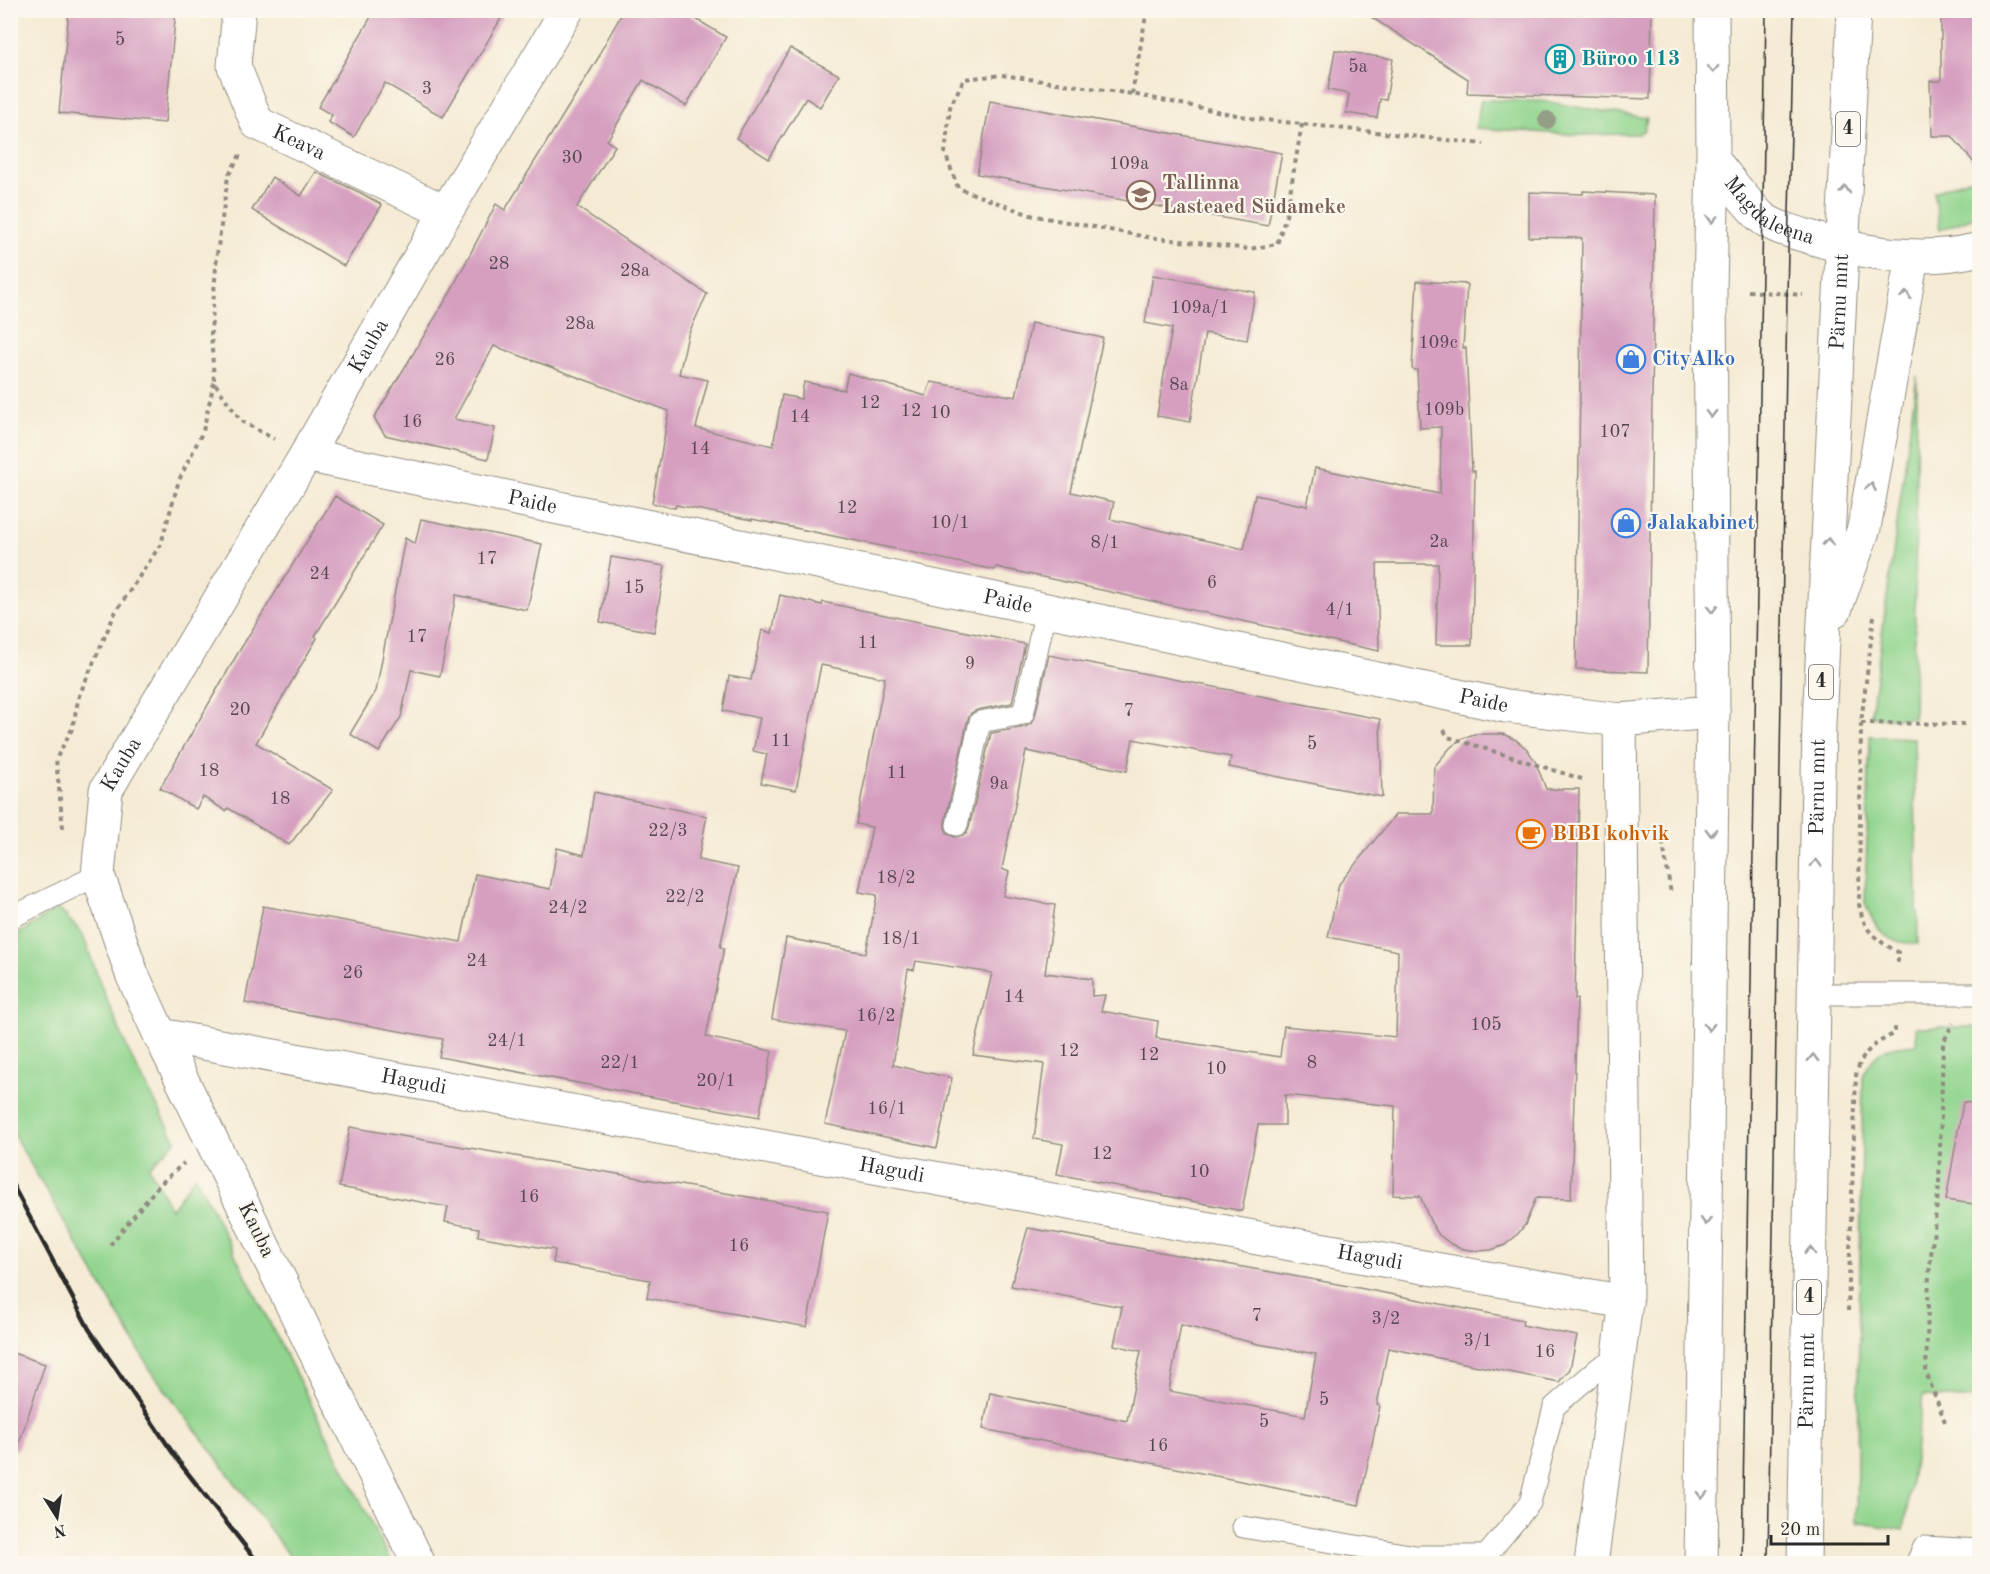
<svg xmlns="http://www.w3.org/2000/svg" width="1990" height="1574" viewBox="0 0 1990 1574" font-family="'Old Standard TT',serif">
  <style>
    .green { fill: #90d48d; stroke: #5e805c; stroke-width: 1.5 }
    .building { fill: #d69fc0; fill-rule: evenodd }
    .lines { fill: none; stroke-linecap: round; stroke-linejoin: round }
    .lane-casing { stroke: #908b80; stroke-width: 23 }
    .street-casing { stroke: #908b80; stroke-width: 35 }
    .primary-casing { stroke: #908b80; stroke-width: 35 }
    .path { stroke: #908b80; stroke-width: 4; stroke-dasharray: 4.5 4.5; stroke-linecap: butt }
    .lane { stroke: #fff; stroke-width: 21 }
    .street { stroke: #fff; stroke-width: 33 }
    .primary { stroke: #fff; stroke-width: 33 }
    .tram { stroke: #2b2b2b; stroke-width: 1.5 }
    .rail { stroke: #2b2b2b; stroke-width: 4.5 }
    .tree { fill: #969d87 }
    .oneway { stroke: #a0a0a0 }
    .labels { text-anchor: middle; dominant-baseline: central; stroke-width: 4.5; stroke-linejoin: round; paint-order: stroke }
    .number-label { font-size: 18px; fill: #564850 }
    .shield { fill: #fbf7ec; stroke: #696865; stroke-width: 1.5 }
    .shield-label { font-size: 20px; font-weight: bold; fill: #2b2b2b }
    .culture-label { font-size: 21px; font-weight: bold; fill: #0d838f; stroke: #fbf7ec; text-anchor: start }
    .street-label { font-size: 21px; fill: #2b2b2b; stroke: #fbf7ec }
    .education-label { font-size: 21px; font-weight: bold; fill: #785e54; stroke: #fbf7ec; text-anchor: start }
    .shop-label { font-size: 21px; font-weight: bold; fill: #366cbe; stroke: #fbf7ec; text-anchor: start }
    .food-label { font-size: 21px; font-weight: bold; fill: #c56008; stroke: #fbf7ec; text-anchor: start }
  </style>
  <rect width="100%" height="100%" fill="#fbf7ec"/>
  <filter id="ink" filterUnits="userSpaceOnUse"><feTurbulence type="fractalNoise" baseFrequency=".0167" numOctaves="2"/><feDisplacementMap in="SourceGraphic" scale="12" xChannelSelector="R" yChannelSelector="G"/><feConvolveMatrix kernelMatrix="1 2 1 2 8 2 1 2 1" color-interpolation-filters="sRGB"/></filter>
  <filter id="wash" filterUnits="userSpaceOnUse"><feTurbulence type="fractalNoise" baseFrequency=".008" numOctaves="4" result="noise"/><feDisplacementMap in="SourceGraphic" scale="24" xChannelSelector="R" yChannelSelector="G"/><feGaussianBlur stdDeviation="1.35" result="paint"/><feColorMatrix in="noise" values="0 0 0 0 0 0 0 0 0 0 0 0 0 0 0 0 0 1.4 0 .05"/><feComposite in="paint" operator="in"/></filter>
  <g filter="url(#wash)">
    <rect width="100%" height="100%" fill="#f5ebd4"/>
    <g class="green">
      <path d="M1481,100L1542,101L1647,118L1644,130L1638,134H1632L1580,135L1475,128Z"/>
      <path d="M1979,175V215L1940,230L1934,192Z"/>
      <path d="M1917,376L1914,718H1878L1871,715Z"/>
      <path d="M1870,736L1914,738L1918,944C1885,943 1877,932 1865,903Z"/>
      <path d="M58,908L82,933L102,988L131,1057L176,1141L149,1167L171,1209L195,1176L392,1563H295L150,1369L12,1132L10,1127L11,939Z"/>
      <path d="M1916,1027H1979V1399L1923,1396L1904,1530L1856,1522L1863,1075C1877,1048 1887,1046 1916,1044Z"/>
    </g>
    <g id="blocks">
      <g class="building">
        <path d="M69,10H176L165,123L59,113Z"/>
        <path d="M375,10H506L443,117L385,83L354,137L328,122L332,115L318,107Z"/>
        <path d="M624,10H681L726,37L686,106L643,80L607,141L615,146L577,207L707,294L688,335L679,374L708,380L696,428L773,446L782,395L801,399L804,382L844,390L848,373L926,396L931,382L1016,397L1031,323L1103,338L1071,492L1114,502L1110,519L1244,549L1255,495L1307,506L1315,468L1440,494L1441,427L1420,428L1417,370L1412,369L1417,281L1467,284L1463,348H1466L1472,471H1475L1472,645H1436L1438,564H1377L1379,651L996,567L995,570L752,519V520L676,505L675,508L652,503L669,411L494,346L454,419L495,428L488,459L385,435L374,418L450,293L496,204L505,210L600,55L599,54Z"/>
        <path d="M1360,10H1652L1650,99L1467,93L1468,79Z"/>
        <path d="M1941,10H1980V170L1952,136H1932L1930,81H1941Z"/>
        <path d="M790,48L839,75L820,107L806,98L769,159L736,138Z"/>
        <path d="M1335,50L1393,59L1386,100L1380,99L1377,118L1346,113L1349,94L1328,90Z"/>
        <path d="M990,101L1282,153L1268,226L977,174Z"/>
        <path d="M316,172L361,193L382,205L344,266L252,210L272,177L301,196Z"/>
        <path d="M1583,191L1655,195L1648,672L1576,669L1582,238L1529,237V192L1583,194Z"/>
        <path d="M1153,275L1255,292L1247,340L1205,333L1190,422L1157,416L1172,328L1145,323Z"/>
        <path d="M335,496L383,525L315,636L317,638L256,743L333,790L289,845L228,808L226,811L203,797L196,809L160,788L238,653Z"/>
        <path d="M421,519L542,544L527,610L456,595L440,676L411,670L401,717L379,752L350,734L376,691L405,538L415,544Z"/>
        <path d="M611,557L665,566L654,632L600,622Z"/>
        <path d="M780,595L822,605L823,602L1025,644L1012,703L977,710L971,713L968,719L945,822V828L948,834L955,837L966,834L969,828L991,733L1025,727L1032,723L1035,717L1049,655L1380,719L1382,797L1229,767L1231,757L1133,739L1127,771L1026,751L1002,869L1009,872L1003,896L1055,905L1045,973L1092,979V996L1105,995L1101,1011L1158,1021L1156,1038L1280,1057L1284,1026L1396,1037L1398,951L1328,937L1339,884L1396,814H1433L1434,767L1450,748L1461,739L1474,734H1503L1516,740L1527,749L1535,761L1546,789H1579L1575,999H1577L1571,1199L1536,1198L1525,1225L1516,1236L1505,1245L1491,1250L1478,1251L1464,1249L1451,1244L1439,1235L1431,1223L1420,1196L1393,1195L1395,1106L1285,1095V1125H1258L1242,1211L1057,1174L1063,1144L1034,1139L1044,1064L973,1055L992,973L916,961L914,970L908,969L893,1065L952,1078L937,1148L825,1124L845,1031L772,1019L786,938L866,953L877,895L859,892L872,827L856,824L885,678L821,665L796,790L761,783L767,754L753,751L760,718L723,711L729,676L751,680L762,630L772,633Z"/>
        <path d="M594,792L707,816L698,860L738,868L720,947L724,948L706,1037L772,1051L759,1117L439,1057L443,1039L245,1003L263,906L461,942L475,874L550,889L557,848L584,855Z"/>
        <path d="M1963,1102L1980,1104V1205L1946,1200Z"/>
        <path d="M350,1127L828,1211L807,1327L647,1298L650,1280L553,1263L555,1250L478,1236L479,1228L445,1222L448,1207L339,1187Z"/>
        <path d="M1028,1228L1359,1288L1523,1320L1522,1325L1577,1336L1570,1369L1559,1382L1388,1348L1377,1405L1380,1406L1359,1505L983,1429L990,1393L1127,1421L1141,1351L1114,1345L1122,1307L1011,1286ZM1181,1325L1258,1344L1316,1354L1305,1416L1169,1391Z"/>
        <path d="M10,1352L45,1364L17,1450L10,1449Z"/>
      </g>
    </g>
  </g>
  <g filter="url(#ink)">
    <use href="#blocks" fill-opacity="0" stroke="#908b80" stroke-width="1.5"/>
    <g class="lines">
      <g class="lane-casing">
        <g id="lane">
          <path d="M957,825L980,722L1023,714L1046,610"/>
          <path d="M10,918L98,875"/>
          <path d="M1814,994H1980"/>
          <path d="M1243,1527L1416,1556H1486L1530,1503L1554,1407L1599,1368L1618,1356"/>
          <path d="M1916,1564L1924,1547L1980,1550"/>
        </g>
      </g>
      <g class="street-casing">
        <g id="street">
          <path id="s1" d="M239,10L234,66L257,123L446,212"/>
          <path id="s2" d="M1713,160C1728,178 1745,202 1761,217C1771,226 1790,231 1803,235C1859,253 1921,264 1980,249"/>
          <path id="s3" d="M306,455L1506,706L1620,720L1713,712"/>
          <path id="s4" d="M160,1035L1296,1245L1626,1302"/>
          <path id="s5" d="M419,1564L160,1035L132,974L98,875L106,790L306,455L446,212L567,10"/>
          <path d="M1591,1564L1626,1302L1620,720"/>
        </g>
      </g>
      <g class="primary-casing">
        <g id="primary">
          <path d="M1835,610L1864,528L1912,257"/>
          <path d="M1701,1564L1713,712L1710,290L1713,160L1712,10"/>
          <path id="s6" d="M1804,1564L1819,723L1854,10"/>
        </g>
      </g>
      <g class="path">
        <path d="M1132,94L1147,10"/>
        <path d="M1302,124L1286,216L1277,244L1249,249L1147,237L1030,215L958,188L945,153L950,107L964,79L1002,75L1132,94L1256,119L1484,144"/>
        <path d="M240,155L228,176L217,254L211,332L214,382L241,421L274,439"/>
        <path d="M1748,291L1803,295"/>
        <path d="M1874,616L1861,723L1859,904C1864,932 1875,939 1898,952V964"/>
        <path d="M1861,723L1967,724"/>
        <path d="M1444,730L1448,737L1585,780"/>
        <path d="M1660,824L1671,894"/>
        <path d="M63,828L56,759L72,729L79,696L115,613L161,544L179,480L203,431L214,382"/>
        <path d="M110,1245L159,1185L184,1163"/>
        <path d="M1848,1311L1856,1075C1863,1050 1873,1045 1895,1033V1025"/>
        <path d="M1945,1422L1926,1372L1929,1274L1939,1185L1943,1043L1953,1023"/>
      </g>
      <use href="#lane" class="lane"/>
      <use href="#street" class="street"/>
      <use href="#primary" class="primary"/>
      <g class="tram">
        <path d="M1742,1564L1766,10"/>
        <path d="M1768,1564L1787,294L1794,10"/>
      </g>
      <path class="rail" d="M10,1180L89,1329L179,1462L259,1564"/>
    </g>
    <circle class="tree" cx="1547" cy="120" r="9"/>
    <defs><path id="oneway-chevron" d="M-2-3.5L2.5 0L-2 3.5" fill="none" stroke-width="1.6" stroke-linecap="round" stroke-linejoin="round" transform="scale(1.5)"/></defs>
    <g class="oneway">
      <use href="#oneway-chevron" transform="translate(1713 69) rotate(89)"/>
      <use href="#oneway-chevron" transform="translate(1845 190) rotate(-87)"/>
      <use href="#oneway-chevron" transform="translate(1712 219) rotate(92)"/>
      <use href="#oneway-chevron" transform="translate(1906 295) rotate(-80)"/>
      <use href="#oneway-chevron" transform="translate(1711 414) rotate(90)"/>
      <use href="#oneway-chevron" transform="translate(1871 487) rotate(-80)"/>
      <use href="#oneway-chevron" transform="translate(1828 542) rotate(-87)"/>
      <use href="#oneway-chevron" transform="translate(1712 609) rotate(90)"/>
      <use href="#oneway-chevron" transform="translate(1711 832) rotate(91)"/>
      <use href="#oneway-chevron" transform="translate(1816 863) rotate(-89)"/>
      <use href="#oneway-chevron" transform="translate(1709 1027) rotate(91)"/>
      <use href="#oneway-chevron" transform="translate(1813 1058) rotate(-89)"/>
      <use href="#oneway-chevron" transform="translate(1706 1221) rotate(91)"/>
      <use href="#oneway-chevron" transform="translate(1810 1251) rotate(-89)"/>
      <use href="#oneway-chevron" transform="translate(1702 1495) rotate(91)"/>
    </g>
  </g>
  <defs>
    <g id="building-ring" transform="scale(1.5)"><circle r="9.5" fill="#fbf7ec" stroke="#0f9aa8" stroke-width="1.5"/><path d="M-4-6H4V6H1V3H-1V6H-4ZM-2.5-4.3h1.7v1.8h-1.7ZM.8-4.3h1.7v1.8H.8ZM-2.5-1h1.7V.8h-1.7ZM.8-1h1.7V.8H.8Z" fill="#0f9aa8"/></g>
    <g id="school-ring" transform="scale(1.5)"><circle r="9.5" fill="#fbf7ec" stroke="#8d6e63" stroke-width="1.5"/><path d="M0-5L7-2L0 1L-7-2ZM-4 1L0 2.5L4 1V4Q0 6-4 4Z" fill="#8d6e63"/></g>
    <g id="shop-ring" transform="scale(1.5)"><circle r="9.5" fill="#fbf7ec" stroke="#3f7fe0" stroke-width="1.5"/><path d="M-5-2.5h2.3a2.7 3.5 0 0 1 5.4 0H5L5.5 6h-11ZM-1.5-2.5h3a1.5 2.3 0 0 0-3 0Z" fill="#3f7fe0"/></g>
    <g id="cafe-ring" transform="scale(1.5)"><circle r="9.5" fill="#fbf7ec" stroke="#e8710a" stroke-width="1.5"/><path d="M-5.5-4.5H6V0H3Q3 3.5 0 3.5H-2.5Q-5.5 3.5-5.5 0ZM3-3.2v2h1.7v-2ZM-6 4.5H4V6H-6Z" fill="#e8710a"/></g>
  </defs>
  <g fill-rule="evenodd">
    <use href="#building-ring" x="1560" y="59"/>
    <use href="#school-ring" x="1141" y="195"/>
    <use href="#shop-ring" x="1631" y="359"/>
    <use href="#shop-ring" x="1626" y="523"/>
    <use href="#cafe-ring" x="1531" y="834"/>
  </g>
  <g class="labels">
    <g class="number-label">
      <text x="120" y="40">5</text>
      <text x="1358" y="67">5a</text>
      <text x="427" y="89">3</text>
      <text x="572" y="158">30</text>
      <text x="1129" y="164">109a</text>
      <text x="499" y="264">28</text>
      <text x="635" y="271">28a</text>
      <text x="1200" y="308">109a/1</text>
      <text x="580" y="324">28a</text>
      <text x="1438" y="343">109c</text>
      <text x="445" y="360">26</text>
      <text x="1179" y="385">8a</text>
      <text x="870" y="403">12</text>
      <text x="1444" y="410">109b</text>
      <text x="911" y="411">12</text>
      <text x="940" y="413">10</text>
      <text x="800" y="417">14</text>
      <text x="412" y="422">16</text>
      <text x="1615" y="432">107</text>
      <text x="700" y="449">14</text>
      <text x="847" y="508">12</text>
      <text x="950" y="523">10/1</text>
      <text x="1439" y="542">2a</text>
      <text x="1105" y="543">8/1</text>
      <text x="487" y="559">17</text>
      <text x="320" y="574">24</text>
      <text x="1212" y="583">6</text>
      <text x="634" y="588">15</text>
      <text x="1340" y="610">4/1</text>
      <text x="417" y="637">17</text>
      <text x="868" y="643">11</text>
      <text x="970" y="664">9</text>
      <text x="240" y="710">20</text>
      <text x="1129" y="711">7</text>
      <text x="781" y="741">11</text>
      <text x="1312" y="744">5</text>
      <text x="209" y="771">18</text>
      <text x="897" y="773">11</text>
      <text x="999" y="784">9a</text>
      <text x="280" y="799">18</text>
      <text x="668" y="831">22/3</text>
      <text x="896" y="878">18/2</text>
      <text x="685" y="897">22/2</text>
      <text x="568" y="908">24/2</text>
      <text x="901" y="939">18/1</text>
      <text x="477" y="961">24</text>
      <text x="353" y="973">26</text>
      <text x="1014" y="997">14</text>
      <text x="876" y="1016">16/2</text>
      <text x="1486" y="1025">105</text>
      <text x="507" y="1041">24/1</text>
      <text x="1069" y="1051">12</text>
      <text x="1149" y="1055">12</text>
      <text x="620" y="1063">22/1</text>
      <text x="1312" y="1063">8</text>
      <text x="1216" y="1069">10</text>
      <text x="716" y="1081">20/1</text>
      <text x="887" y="1109">16/1</text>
      <text x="1102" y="1154">12</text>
      <text x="1199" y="1172">10</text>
      <text x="529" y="1197">16</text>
      <text x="739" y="1246">16</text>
      <text x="1257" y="1316">7</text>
      <text x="1386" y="1319">3/2</text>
      <text x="1478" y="1341">3/1</text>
      <text x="1545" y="1352">16</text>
      <text x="1324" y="1400">5</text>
      <text x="1264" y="1422">5</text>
      <text x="1158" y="1446">16</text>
    </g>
    <g class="shield">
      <rect x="1836" y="112" width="24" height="34" rx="4.5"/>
      <rect x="1809" y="665" width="24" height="34" rx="4.5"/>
      <rect x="1797" y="1280" width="24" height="34" rx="4.5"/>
    </g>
    <g class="shield-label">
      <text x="1848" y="129">4</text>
      <text x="1821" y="682">4</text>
      <text x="1809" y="1297">4</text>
    </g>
    <g class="culture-label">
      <text x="1581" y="59">Büroo 113</text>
    </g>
    <g class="street-label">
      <text stroke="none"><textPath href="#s1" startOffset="164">Keava</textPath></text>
      <text stroke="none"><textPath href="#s2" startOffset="78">Magdaleena</textPath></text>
      <text stroke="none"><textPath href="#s6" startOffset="1263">Pärnu mnt</textPath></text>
      <text stroke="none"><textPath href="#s5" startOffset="1362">Kauba</textPath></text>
      <text stroke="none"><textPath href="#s3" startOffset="231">Paide</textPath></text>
      <text stroke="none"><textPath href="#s3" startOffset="717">Paide</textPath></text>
      <text stroke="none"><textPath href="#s3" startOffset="1203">Paide</textPath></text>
      <text stroke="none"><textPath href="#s5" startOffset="876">Kauba</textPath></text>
      <text stroke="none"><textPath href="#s6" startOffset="777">Pärnu mnt</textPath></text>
      <text stroke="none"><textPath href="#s4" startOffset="258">Hagudi</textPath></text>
      <text stroke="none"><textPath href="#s4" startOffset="744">Hagudi</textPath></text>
      <text transform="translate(256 1230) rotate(64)">Kauba</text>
      <text stroke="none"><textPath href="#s4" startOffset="1230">Hagudi</textPath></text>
      <text stroke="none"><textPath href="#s6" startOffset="183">Pärnu mnt</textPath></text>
    </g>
    <g class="education-label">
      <text x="1162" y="183">Tallinna<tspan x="1162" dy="24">Lasteaed Südameke</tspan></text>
    </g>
    <g class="shop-label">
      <text x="1652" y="359">CityAlko</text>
      <text x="1647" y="523">Jalakabinet</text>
    </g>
    <g class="food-label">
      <text x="1552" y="834">BIBI kohvik</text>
    </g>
  </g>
  <rect width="1990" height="1574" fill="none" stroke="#fbf7ec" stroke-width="36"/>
  <g transform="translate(57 1517) rotate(168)" stroke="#fbf7ec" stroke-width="4.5" paint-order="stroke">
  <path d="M0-4.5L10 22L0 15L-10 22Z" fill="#2b2b2b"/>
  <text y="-9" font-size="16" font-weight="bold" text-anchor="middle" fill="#2b2b2b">N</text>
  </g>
  <path d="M1771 1535v9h117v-9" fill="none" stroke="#2b2b2b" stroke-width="3"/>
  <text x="1780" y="1535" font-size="18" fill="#2b2b2b" stroke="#fbf7ec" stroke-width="4.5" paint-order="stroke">20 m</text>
</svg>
